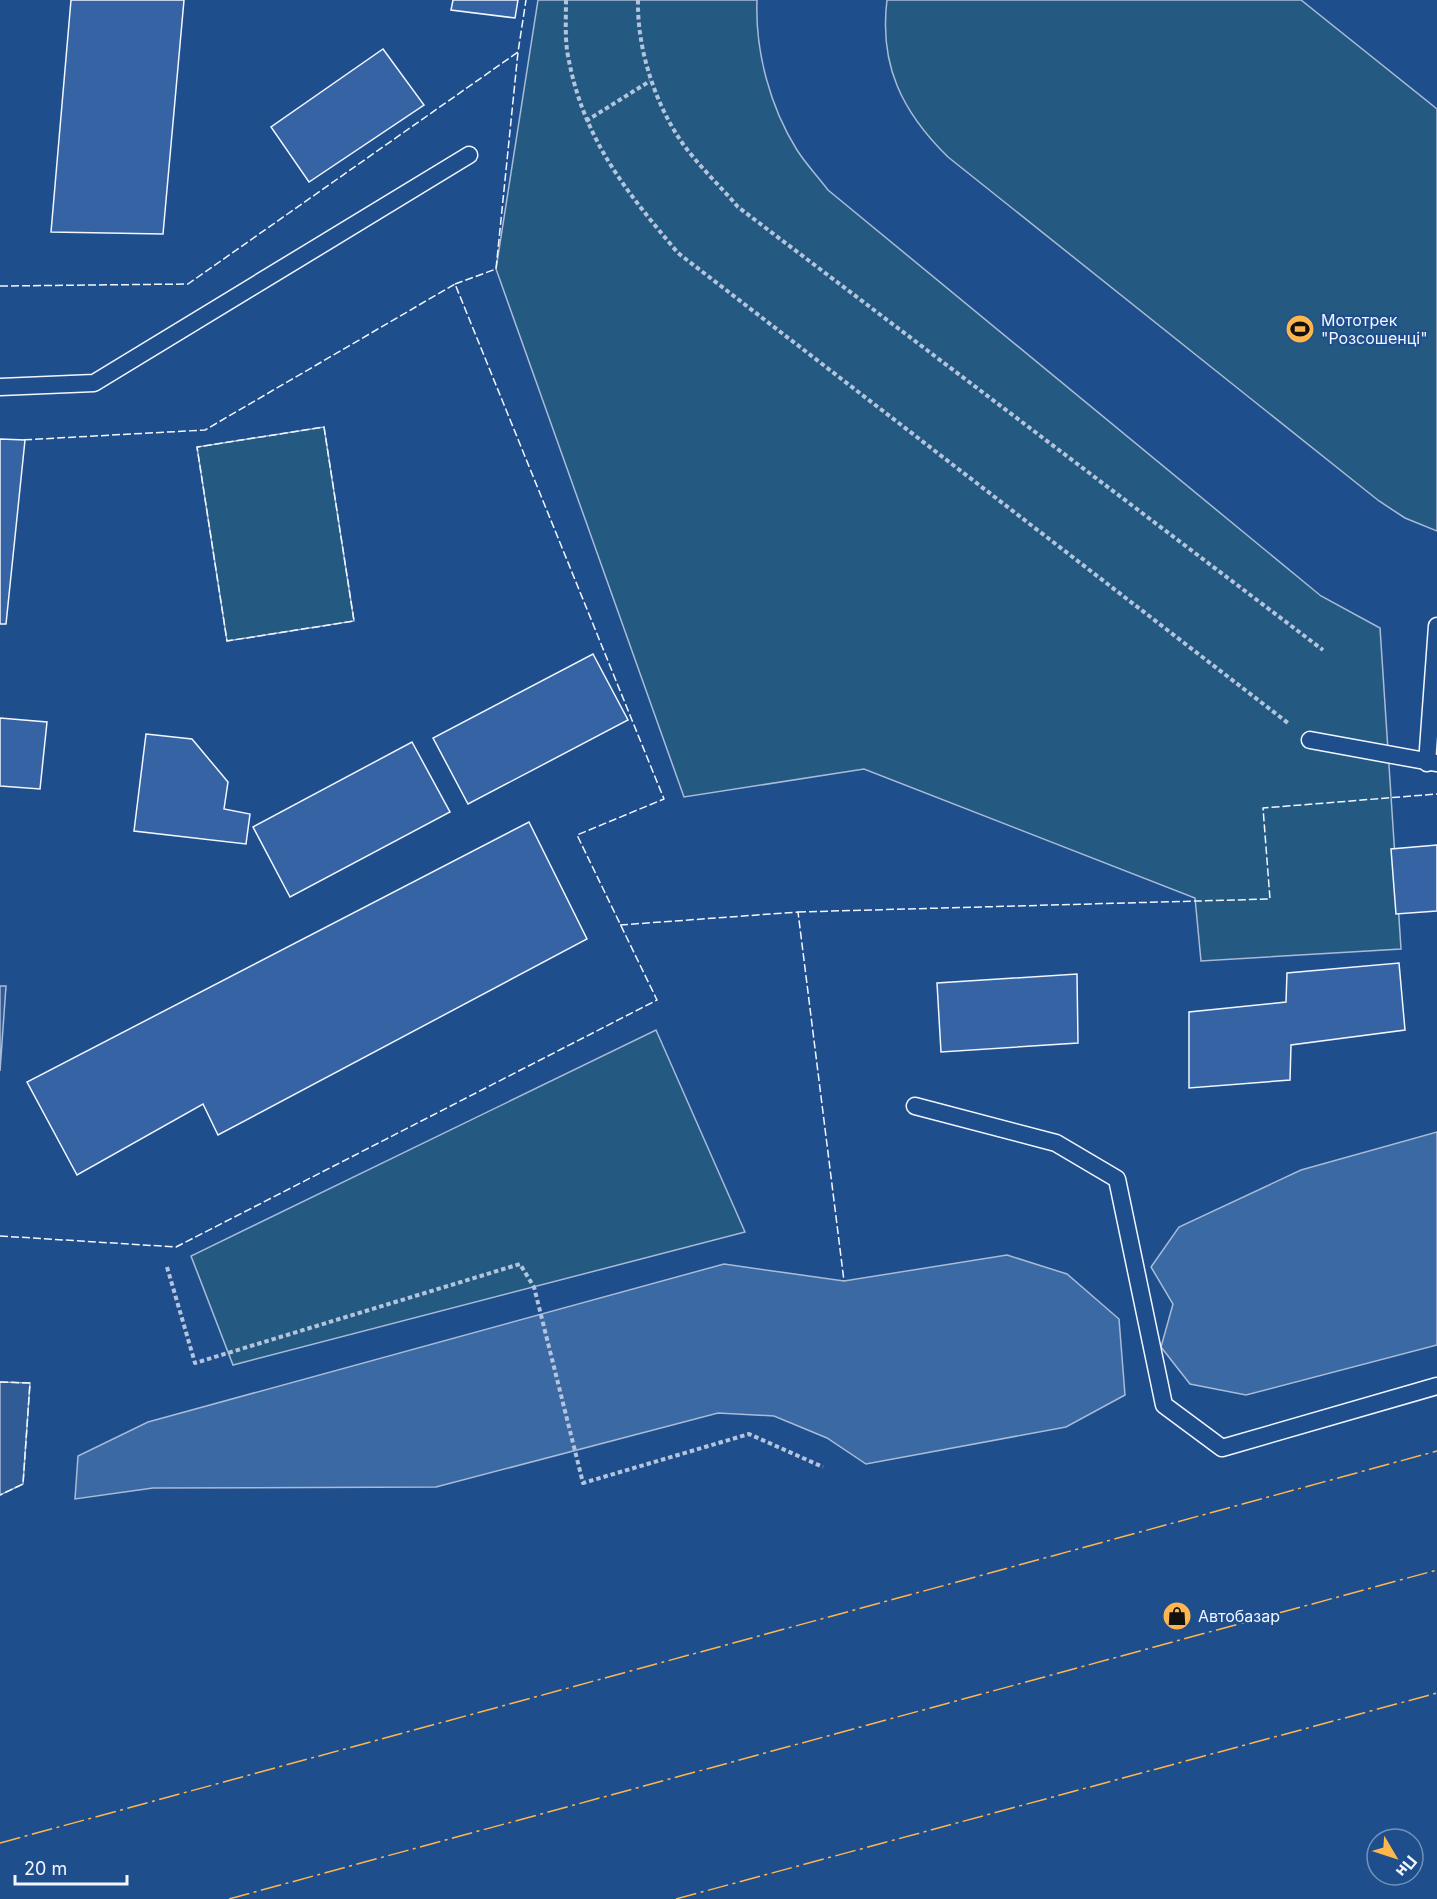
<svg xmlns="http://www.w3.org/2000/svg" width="1437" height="1899" viewBox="0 0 1437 1899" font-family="Inter,sans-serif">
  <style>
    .green { fill: #245a82; stroke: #a8bbd7; stroke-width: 1.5 }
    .parking { fill: #305b95; stroke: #a8bbd7; stroke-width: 1.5 }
    .water { fill: #3b69a3; stroke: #a8bbd7; stroke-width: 1.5 }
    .building { fill: #3563a3; stroke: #f2f6ff; stroke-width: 1.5 }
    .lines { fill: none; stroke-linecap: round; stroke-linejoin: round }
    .service-casing { stroke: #f2f6ff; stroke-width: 19 }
    .path { stroke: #b3c4dc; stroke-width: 4; stroke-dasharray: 4.5 3; stroke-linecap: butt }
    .service { stroke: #1f4e8c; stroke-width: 16 }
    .fence { stroke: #f2f6ff; stroke-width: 1.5; stroke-dasharray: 8 3; stroke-linecap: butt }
    .power { stroke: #ffb74d; stroke-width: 1.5; stroke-dasharray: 21 4.5 3 4.5; stroke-linecap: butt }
    .labels { text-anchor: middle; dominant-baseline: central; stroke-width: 4.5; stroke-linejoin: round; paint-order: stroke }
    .poi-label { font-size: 16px; fill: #f2f6ff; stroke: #1f4e8c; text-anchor: start }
  </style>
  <rect width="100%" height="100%" fill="#1f4e8c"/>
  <g class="green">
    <path d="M538,0H757C755,51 770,107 797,150C806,164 818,177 828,190L1321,596L1380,628L1401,949L1201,961L1195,898L864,769L684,797L496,269Z"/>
    <path d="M887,0H1301L1437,109V531L1405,518L1379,501L948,157C902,112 879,65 887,0Z"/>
    <path d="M324,427L354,621L227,641L197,447Z"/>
    <path d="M656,1030L745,1232L233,1365L191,1256Z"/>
  </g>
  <g class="parking">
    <path d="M0,986H6L0,1071Z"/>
    <path d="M0,1382L30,1383L23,1484L0,1495Z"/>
  </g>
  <g class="water">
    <path d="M1437,1132V1345L1246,1395L1190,1384L1161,1347L1173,1304L1151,1267L1179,1227L1301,1170Z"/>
    <path d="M1007,1255L1067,1274L1119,1319L1125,1395L1066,1427L866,1464L827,1438L774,1416L718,1413L436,1487L153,1488L75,1499L78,1456L148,1422L724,1264L844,1281Z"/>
  </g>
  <g class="building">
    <path d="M71,0H184L163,234L51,232Z"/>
    <path d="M453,0H518L515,18L451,10Z"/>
    <path d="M383,49L424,105L309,182L271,127Z"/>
    <path d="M0,439L25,440L6,624H0Z"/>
    <path d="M593,654L628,720L468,804L433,738Z"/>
    <path d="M0,718L47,722L40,789L0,786Z"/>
    <path d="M146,734L192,739L228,782L224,809L250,814L246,844L134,831Z"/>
    <path d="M412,742L450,812L290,897L253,827Z"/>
    <path d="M529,822L587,939L218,1135L203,1104L77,1175L27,1082Z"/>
    <path d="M1437,845V911L1396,914L1391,849Z"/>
    <path d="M1399,963L1405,1030L1291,1045L1290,1080L1189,1088V1012L1286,1002L1287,973Z"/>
    <path d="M1077,974L1078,1043L941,1052L937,983Z"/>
  </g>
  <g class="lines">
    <g class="service-casing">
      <g id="service">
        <path d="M0,387L94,383L469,155"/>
        <path d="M1310,740L1436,763"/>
        <path d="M1427,763L1437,626"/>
        <path d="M915,1106L1056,1143L1117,1179L1164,1405L1222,1448L1437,1386"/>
      </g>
    </g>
    <g class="path">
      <path d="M566,0C566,16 565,34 567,50C581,136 624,189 678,253L1288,723"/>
      <path d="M638,0C637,49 655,104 683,144C699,166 720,186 738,207L1323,650"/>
      <path d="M586,121L650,81"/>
      <path d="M167,1267L195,1363L520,1264L534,1287L583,1483L749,1434L823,1467"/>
    </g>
    <use href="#service" class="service"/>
    <g class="fence">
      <path d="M455,284L496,269L518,52"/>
      <path d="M0,286L188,284L518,52L526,0"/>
      <path d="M324,427L354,621L227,641L197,447Z"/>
      <path d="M798,912L1270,899L1263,808L1437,794"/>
      <path d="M620,925L798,912L844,1281"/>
      <path d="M0,1236L176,1247L657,1000L577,835L664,799L455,284L205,430L21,440"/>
      <path d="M0,1382L30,1383L23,1484L0,1495"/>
    </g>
    <g class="power">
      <path d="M0,1843L1437,1451"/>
      <path d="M229,1899L1437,1570"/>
      <path d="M676,1899L1437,1693"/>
    </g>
  </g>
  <defs>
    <g id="stadium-disc" transform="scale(1.5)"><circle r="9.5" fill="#ffb74d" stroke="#1f4e8c"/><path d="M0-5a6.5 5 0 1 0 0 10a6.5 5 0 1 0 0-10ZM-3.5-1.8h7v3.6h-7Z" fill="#111"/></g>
    <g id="shop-disc" transform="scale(1.5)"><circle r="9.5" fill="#ffb74d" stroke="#1f4e8c"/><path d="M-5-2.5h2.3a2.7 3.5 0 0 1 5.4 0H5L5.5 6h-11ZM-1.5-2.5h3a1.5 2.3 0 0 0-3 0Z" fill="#111"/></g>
  </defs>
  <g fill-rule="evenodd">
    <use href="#stadium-disc" x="1300" y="329"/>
    <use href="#shop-disc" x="1177" y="1616"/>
  </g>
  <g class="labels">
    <g class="poi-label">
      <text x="1321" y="320">Мототрек<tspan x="1321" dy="18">"Розсошенці"</tspan></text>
      <text x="1198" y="1616">Автобазар</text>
    </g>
  </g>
  <g transform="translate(1395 1857) rotate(129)"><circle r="28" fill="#1f4e8c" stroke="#7391ba" stroke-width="1.5"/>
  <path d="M0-4.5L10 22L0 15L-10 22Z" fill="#ffb74d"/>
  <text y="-9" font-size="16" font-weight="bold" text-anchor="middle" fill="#f2f6ff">Пн</text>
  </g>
  <path d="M15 1875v9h112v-9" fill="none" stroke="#f2f6ff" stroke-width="3"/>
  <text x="24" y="1875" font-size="18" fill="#f2f6ff" stroke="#1f4e8c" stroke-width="4.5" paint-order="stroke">20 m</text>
</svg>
